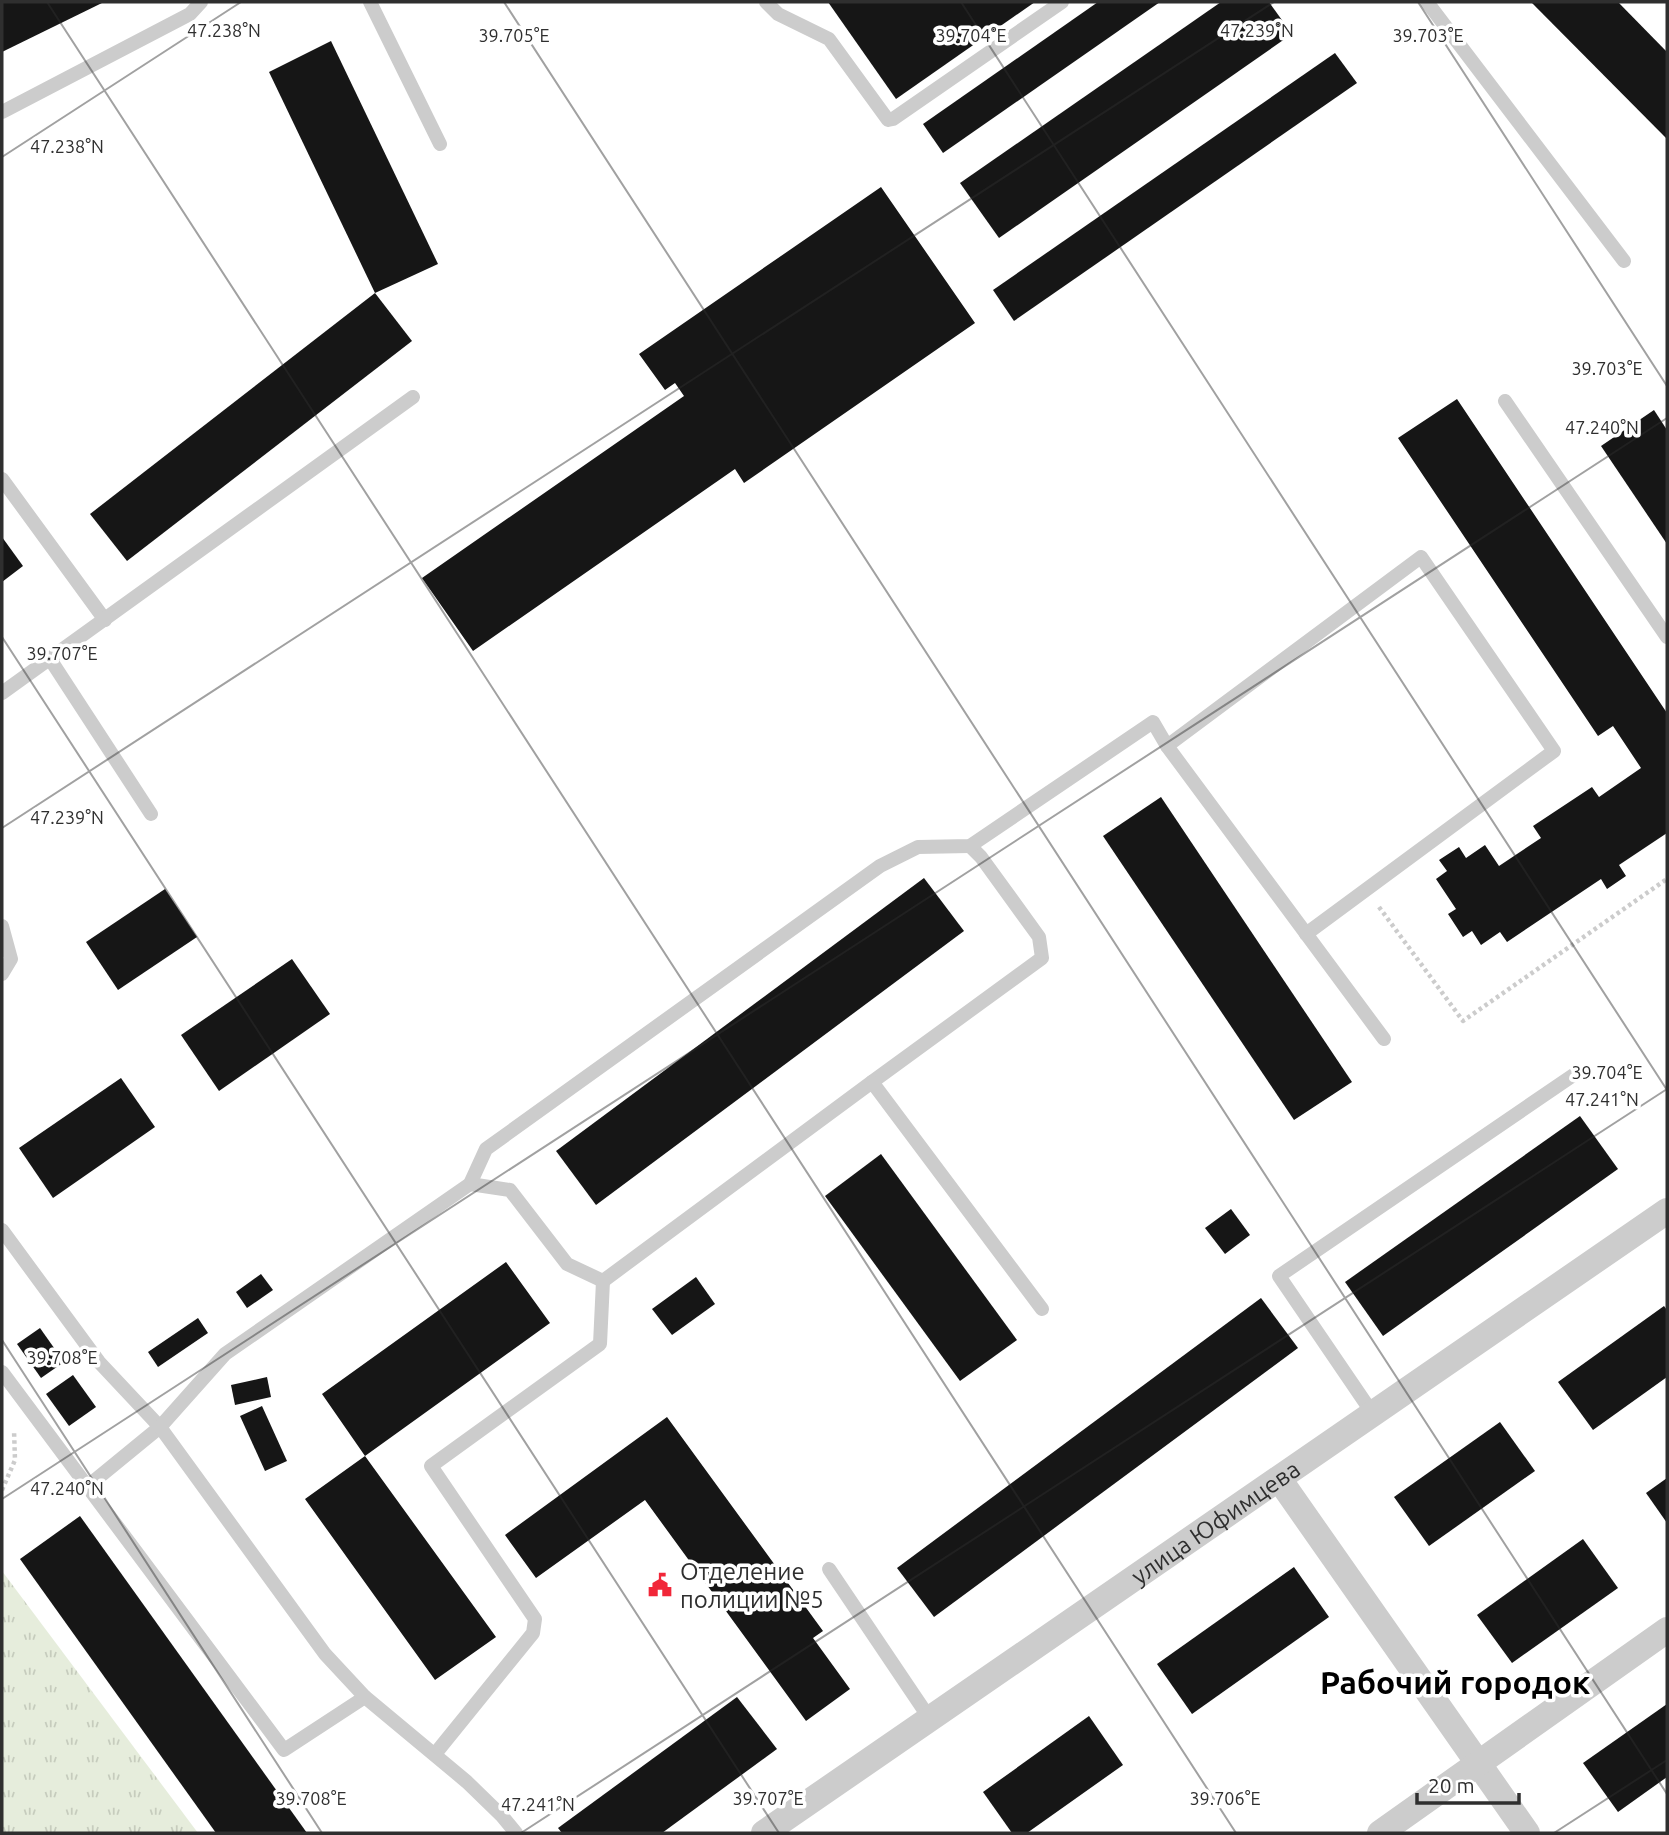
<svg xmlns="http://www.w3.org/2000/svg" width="1669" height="1835" viewBox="0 0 1669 1835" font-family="Ubuntu,sans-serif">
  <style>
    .park { fill: url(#park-tufts) }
    .building { fill: #161616 }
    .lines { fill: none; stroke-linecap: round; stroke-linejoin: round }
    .path { stroke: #ccc; stroke-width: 4.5; stroke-dasharray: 3.5 3.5; stroke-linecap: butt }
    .service { stroke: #ccc; stroke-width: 14 }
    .minor { stroke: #ccc; stroke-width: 26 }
    .ticks { fill: none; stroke: #2f2f2f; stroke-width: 2; stroke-opacity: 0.45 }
    .labels { text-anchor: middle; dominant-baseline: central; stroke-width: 7; stroke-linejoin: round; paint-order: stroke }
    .street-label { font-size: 24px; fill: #2f2f2f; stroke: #fff }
    .poi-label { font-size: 24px; fill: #2f2f2f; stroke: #fff; text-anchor: start }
    .district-label { font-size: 32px; font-weight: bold; fill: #000; stroke: #fff }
    .ticks-label { font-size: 18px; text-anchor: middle; fill: #2f2f2f; stroke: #fff; stroke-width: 7; stroke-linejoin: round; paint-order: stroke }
  </style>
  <defs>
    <pattern id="park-tufts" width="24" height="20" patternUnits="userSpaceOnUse" patternTransform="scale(1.75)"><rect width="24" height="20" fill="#e6eddc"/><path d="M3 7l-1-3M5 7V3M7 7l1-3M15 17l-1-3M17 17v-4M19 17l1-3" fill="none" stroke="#c6ccbd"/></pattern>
  </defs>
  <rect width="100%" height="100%" fill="#fff"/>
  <path class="park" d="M2,1571L198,1833H2Z"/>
  <g class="building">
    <path d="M2,2H104L2,52Z"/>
    <path d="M828,2H1035L896,99Z"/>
    <path d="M1098,2H1160L943,153L923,124Z"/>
    <path d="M1221,2H1269L1292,34L999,238L960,183Z"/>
    <path d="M1531,2H1618L1667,52V139Z"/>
    <path d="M331,41L438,264L375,293L269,72Z"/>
    <path d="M1335,53L1357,83L1014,321L993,290Z"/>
    <path d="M881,187L975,323L744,483L735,469L473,651L422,578L684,396L675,383L665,390L639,354Z"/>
    <path d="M375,293L412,341L127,561L90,514Z"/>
    <path d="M1457,399L1667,713V833L1619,865L1626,876L1607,889L1601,879L1507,942L1500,932L1481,945L1472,931L1463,937L1448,914L1456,909L1436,879L1447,871L1439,860L1459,847L1466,858L1485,845L1499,866L1541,838L1533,826L1592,787L1599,797L1641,768L1613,726L1598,736L1398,438Z"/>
    <path d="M1654,410L1667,430V544L1601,446Z"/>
    <path d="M2,537L23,566L2,582Z"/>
    <path d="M1161,797L1352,1082L1294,1120L1103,836Z"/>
    <path d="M924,878L964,931L596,1205L556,1151Z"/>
    <path d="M165,889L197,937L118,990L86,942Z"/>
    <path d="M292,959L330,1014L219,1091L181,1035Z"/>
    <path d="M121,1078L155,1127L53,1198L19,1148Z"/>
    <path d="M1580,1116L1618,1169L1383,1336L1345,1282Z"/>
    <path d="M881,1154L1017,1340L960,1381L825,1196Z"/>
    <path d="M1231,1209L1250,1235L1225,1254L1205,1228Z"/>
    <path d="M506,1262L550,1323L365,1456L496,1637L435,1680L305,1499L365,1456L322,1394Z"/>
    <path d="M261,1274L273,1290L247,1308L236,1292Z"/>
    <path d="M696,1277L715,1304L672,1335L652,1309Z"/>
    <path d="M1261,1298L1298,1348L934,1617L897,1568Z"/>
    <path d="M1664,1306L1667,1310V1377L1593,1430L1558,1382Z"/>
    <path d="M198,1318L208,1333L158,1367L148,1352Z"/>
    <path d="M40,1328L64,1362L41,1378L17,1344Z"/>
    <path d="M73,1375L96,1407L69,1426L46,1394Z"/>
    <path d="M267,1377L271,1397L235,1405L231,1385Z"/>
    <path d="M262,1406L287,1461L265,1471L240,1416Z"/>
    <path d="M667,1417L823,1631L813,1638L850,1689L806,1721L645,1500L536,1578L505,1535Z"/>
    <path d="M1500,1422L1535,1471L1429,1546L1394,1497Z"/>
    <path d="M1667,1478V1523L1646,1493Z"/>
    <path d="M80,1516L307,1833H216L20,1559Z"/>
    <path d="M1583,1539L1618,1588L1512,1663L1477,1615Z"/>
    <path d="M1294,1567L1329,1617L1192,1714L1157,1664Z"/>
    <path d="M737,1697L777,1749L662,1833H562L558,1828Z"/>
    <path d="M1667,1704V1777L1618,1812L1583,1763Z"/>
    <path d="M1089,1716L1123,1765L1027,1833H1012L983,1792Z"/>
  </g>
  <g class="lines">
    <g class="path">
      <path d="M1379,907L1463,1021L1667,879"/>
      <path d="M2,1490L15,1460L14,1430"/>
    </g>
    <g class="service">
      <path d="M370,2L440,144"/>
      <path d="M766,2L778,14L829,39L888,120L893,119L1062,2"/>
      <path d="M1427,2L1624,261"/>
      <path d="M2,112L190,14L201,2"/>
      <path d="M1505,401L1667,637"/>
      <path d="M2,479L105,620"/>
      <path d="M50,659L151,814"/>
      <path d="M2,693L413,397"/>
      <path d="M1167,746L1421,557L1554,751L1306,934"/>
      <path d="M2,926L11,959L2,974"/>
      <path d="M872,1082L1042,958L1039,937L981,857L970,846"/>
      <path d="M470,1184L510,1190L567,1264L603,1281"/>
      <path d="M2,1230L99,1362L160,1427L88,1486"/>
      <path d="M603,1281L872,1082L1042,1309"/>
      <path d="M2,1372L284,1750L365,1697"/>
      <path d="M1373,1414L1279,1276L1575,1074"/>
      <path d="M829,1569L930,1719"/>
      <path d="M435,1754L533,1633L535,1619L431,1466L600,1344L603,1281"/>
      <path d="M516,1833L502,1816L467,1782L365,1697L325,1654L160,1427L225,1354L470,1184L486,1149L880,866L918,847L970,846L1153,722L1167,746L1384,1039"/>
    </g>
    <g class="minor">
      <path d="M1279,1479L1527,1833"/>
      <path id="s1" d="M764,1833L1667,1211"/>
      <path d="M1380,1833L1667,1630"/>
    </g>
  </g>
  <path class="ticks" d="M47,2L1236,1833M504,2L1667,1794M961,2L1667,1090M1418,2L1667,386M2,157L241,2M2,637L779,1833M2,828L1274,2M2,1340L322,1833M2,1499L1667,418M521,1833L1667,1089M1554,1833L1667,1760"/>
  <defs>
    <g id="civic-bare" transform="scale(1.89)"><path d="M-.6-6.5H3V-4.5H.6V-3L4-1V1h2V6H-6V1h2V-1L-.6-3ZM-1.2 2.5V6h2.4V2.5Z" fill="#f12739" stroke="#fff" stroke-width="2.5" paint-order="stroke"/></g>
  </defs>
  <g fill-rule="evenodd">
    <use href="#civic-bare" x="660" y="1585"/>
  </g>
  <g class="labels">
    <g class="street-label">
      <text stroke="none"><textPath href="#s1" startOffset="548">улица Юфимцева</textPath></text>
    </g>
    <g class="poi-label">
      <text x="680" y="1571">Отделение<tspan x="680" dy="28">полиции №5</tspan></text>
    </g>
    <g class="district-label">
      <text x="1455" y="1682">Рабочий городок</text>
    </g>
  </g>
  <g class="ticks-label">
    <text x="224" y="37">47.238°N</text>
    <text x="1257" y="37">47.239°N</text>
    <text x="514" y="42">39.705°E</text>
    <text x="971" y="42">39.704°E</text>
    <text x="1428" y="42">39.703°E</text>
    <text x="67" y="153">47.238°N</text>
    <text x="1607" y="375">39.703°E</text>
    <text x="1602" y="434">47.240°N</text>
    <text x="62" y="660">39.707°E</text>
    <text x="67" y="824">47.239°N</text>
    <text x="1607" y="1079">39.704°E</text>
    <text x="1602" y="1106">47.241°N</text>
    <text x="62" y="1364">39.708°E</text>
    <text x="67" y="1495">47.240°N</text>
    <text x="311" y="1805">39.708°E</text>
    <text x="768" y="1805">39.707°E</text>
    <text x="1225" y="1805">39.706°E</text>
    <text x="538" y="1811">47.241°N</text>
  </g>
  <rect width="1669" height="1835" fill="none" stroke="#2f2f2f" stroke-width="7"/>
  <path d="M1417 1793v10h102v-10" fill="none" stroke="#2f2f2f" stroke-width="3.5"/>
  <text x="1428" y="1793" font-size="21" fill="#2f2f2f" stroke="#ffffff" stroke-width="5" paint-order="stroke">20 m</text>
</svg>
